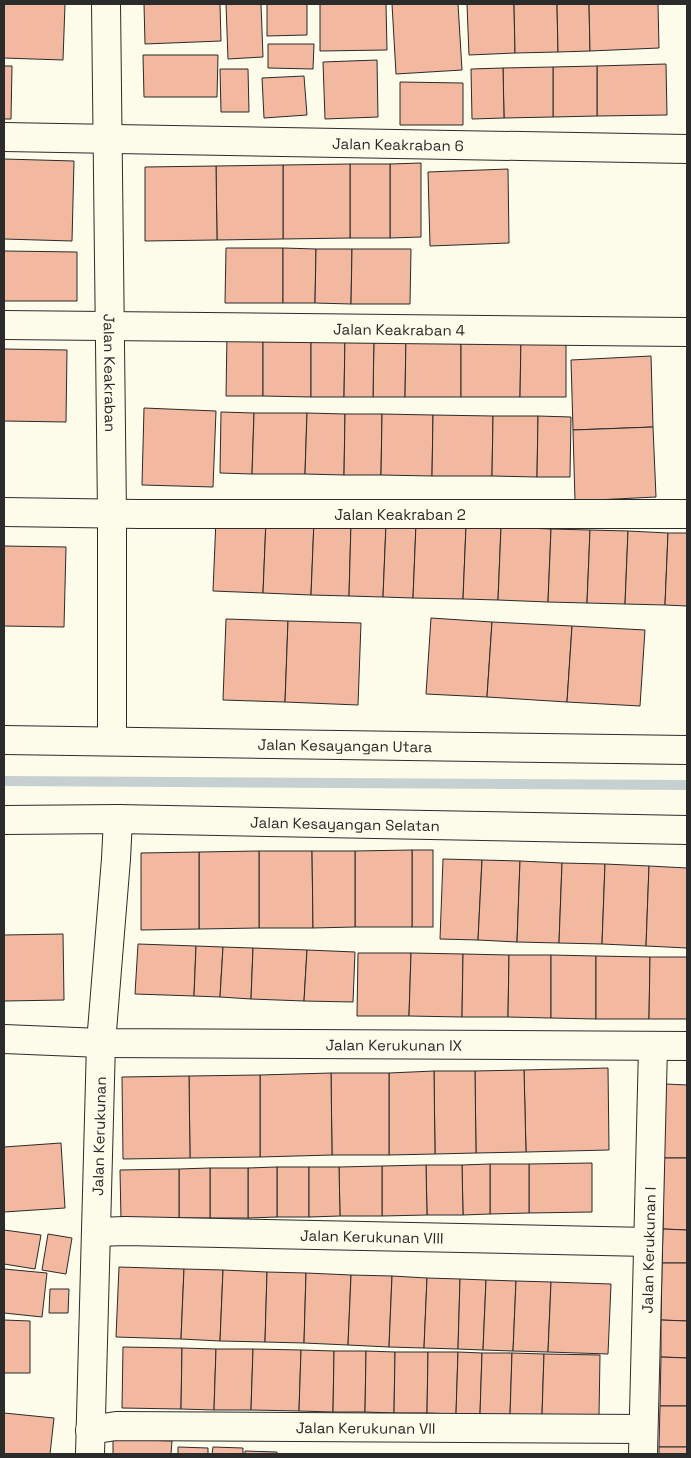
<svg xmlns="http://www.w3.org/2000/svg" width="691" height="1458" viewBox="0 0 691 1458" font-family="'Space Grotesk',sans-serif">
  <style>
    .lines { fill: none; stroke-linecap: round; stroke-linejoin: round }
    .stream { stroke: #c7d0d0; stroke-width: 10 }
    .building { fill: #f2b8a0; stroke: #2b2b2b }
    .minor-casing { stroke: #2b2b2b; stroke-width: 30 }
    .minor { stroke: #fdfbea; stroke-width: 28 }
    .labels { text-anchor: middle; dominant-baseline: central; stroke-width: 4; stroke-linejoin: round; paint-order: stroke }
    .street-label { font-size: 15px; fill: #2b2b2b; stroke: #fdfbea }
  </style>
  <rect width="100%" height="100%" fill="#fdfbea"/>
  <g class="lines">
    <path class="stream" d="M4,781L687,785"/>
  </g>
  <g class="building">
    <path d="M4,4H65L63,60L4,58Z"/>
    <path d="M144,4H220L221,41L145,44Z"/>
    <path d="M226,4H261L263,57L228,59Z"/>
    <path d="M267,4H307V35L267,36Z"/>
    <path d="M320,4H386L387,50L320,51Z"/>
    <path d="M392,4H458L462,70L396,74Z"/>
    <path d="M467,4H514L515,53L469,55Z"/>
    <path d="M514,4H557L558,52L515,53Z"/>
    <path d="M557,4H589L590,51L558,52Z"/>
    <path d="M589,4H658L659,48L590,51Z"/>
    <path d="M268,44H314L313,69L268,68Z"/>
    <path d="M143,55H218L217,97H144Z"/>
    <path d="M377,60L378,117L325,119L323,62Z"/>
    <path d="M666,64L667,115L597,116V66Z"/>
    <path d="M4,66H12L11,119H4Z"/>
    <path d="M597,66V116L553,117V67Z"/>
    <path d="M553,67V117L504,118L503,68Z"/>
    <path d="M503,68L504,118L472,119L471,69Z"/>
    <path d="M220,69H248L249,112H221Z"/>
    <path d="M304,76L307,115L264,118L262,78Z"/>
    <path d="M400,82L463,83V125H400Z"/>
    <path d="M4,159L74,161L72,241L4,239Z"/>
    <path d="M421,163V237L390,238V164Z"/>
    <rect x="350" y="164" width="40" height="74"/>
    <path d="M350,164V238L283,239V165Z"/>
    <path d="M283,165V239L217,240L216,166Z"/>
    <path d="M216,166L217,240L145,241V167Z"/>
    <path d="M508,169L509,243L430,246L428,172Z"/>
    <path d="M226,248H283V303H225Z"/>
    <path d="M283,248L316,249L315,303H283Z"/>
    <path d="M316,249H352L351,304L315,303Z"/>
    <path d="M352,249H411L410,304H351Z"/>
    <path d="M4,251L77,252V301H4Z"/>
    <path d="M227,334H263V396H226Z"/>
    <path d="M263,334H311V397L263,396Z"/>
    <path d="M311,334L345,335L344,397H311Z"/>
    <path d="M374,334H406L405,397H373Z"/>
    <path d="M374,334L373,397H344L345,335Z"/>
    <path d="M406,334H461V397H405Z"/>
    <path d="M461,334L521,335L520,397H461Z"/>
    <path d="M521,335H566V397H520Z"/>
    <path d="M4,349L67,350L66,422L4,421Z"/>
    <path d="M651,356L653,427L573,430L571,360Z"/>
    <path d="M144,408L216,411L213,487L142,485Z"/>
    <path d="M221,412L254,413L252,474L220,473Z"/>
    <path d="M254,413H307L305,474H252Z"/>
    <path d="M307,413L345,414L344,475L305,474Z"/>
    <path d="M345,414H382L381,475H344Z"/>
    <path d="M382,414L433,415L432,476L381,475Z"/>
    <path d="M433,415L493,416L492,476H432Z"/>
    <path d="M493,416H538L537,477L492,476Z"/>
    <path d="M538,416L571,417L570,477H537Z"/>
    <path d="M653,427L656,497L575,501L573,430Z"/>
    <path d="M216,519L266,520L263,593L213,591Z"/>
    <path d="M266,520L314,521L311,595L263,593Z"/>
    <path d="M314,521L351,523L349,596L311,595Z"/>
    <path d="M351,523L386,524L383,597L349,596Z"/>
    <path d="M386,524H416L413,598L383,597Z"/>
    <path d="M416,524L466,526L463,599L413,598Z"/>
    <path d="M466,526L501,527L498,600L463,599Z"/>
    <path d="M501,527L551,529L548,602L498,600Z"/>
    <path d="M551,529L590,530L587,603L548,602Z"/>
    <path d="M590,530L628,531L625,604L587,603Z"/>
    <path d="M628,531L668,533L665,605L625,604Z"/>
    <path d="M668,533H687V606L665,605Z"/>
    <path d="M4,546L66,547L64,627L4,626Z"/>
    <path d="M431,618L492,622L487,697L426,694Z"/>
    <path d="M226,619L288,621L285,702L223,700Z"/>
    <path d="M288,621L361,623L358,705L285,702Z"/>
    <path d="M492,622L572,626L567,702L487,697Z"/>
    <path d="M572,626L645,630L640,706L567,702Z"/>
    <rect x="412" y="850" width="21" height="77"/>
    <path d="M412,850V927H355V851Z"/>
    <path d="M259,851H312L313,928H259Z"/>
    <path d="M259,851V928L199,929V852Z"/>
    <path d="M312,851H355V927L313,928Z"/>
    <path d="M199,852V929L141,930V853Z"/>
    <path d="M443,859L482,860L478,940L440,939Z"/>
    <path d="M482,860L520,861L517,942L478,940Z"/>
    <path d="M520,861L562,863L559,943L517,942Z"/>
    <path d="M562,863L605,864L602,944L559,943Z"/>
    <path d="M605,864L649,866L646,946L602,944Z"/>
    <path d="M649,866L687,868V948L646,946Z"/>
    <path d="M63,934L64,1000L4,1001V935Z"/>
    <path d="M138,944L196,946L194,996L135,994Z"/>
    <path d="M196,946L223,947L220,997L194,996Z"/>
    <path d="M223,947L253,948L251,999L220,997Z"/>
    <path d="M253,948L307,950L304,1001L251,999Z"/>
    <path d="M307,950L355,952L353,1002L304,1001Z"/>
    <path d="M358,953H411L409,1016H357Z"/>
    <path d="M411,953L463,954L462,1017L409,1016Z"/>
    <path d="M463,954L509,955L508,1017H462Z"/>
    <path d="M509,955H551V1018L508,1017Z"/>
    <path d="M551,955L596,956V1019L551,1018Z"/>
    <path d="M596,956L650,957L649,1019H596Z"/>
    <path d="M650,957H687V1019H649Z"/>
    <path d="M608,1068L609,1150L526,1152L524,1070Z"/>
    <path d="M524,1070L526,1152L476,1153L475,1071Z"/>
    <path d="M434,1071H475L476,1153L435,1154Z"/>
    <path d="M434,1071L435,1154L389,1155V1073Z"/>
    <path d="M331,1073H389V1155H332Z"/>
    <path d="M331,1073L332,1155L260,1157V1075Z"/>
    <path d="M260,1075V1157L190,1158L189,1076Z"/>
    <path d="M189,1076L190,1158L123,1159L122,1077Z"/>
    <path d="M665,1084L687,1085V1158H664Z"/>
    <path d="M61,1143L65,1208L4,1212V1147Z"/>
    <path d="M664,1158H687V1230L663,1229Z"/>
    <path d="M592,1163V1212L529,1213V1164Z"/>
    <path d="M490,1164H529V1213L490,1214Z"/>
    <path d="M490,1164V1214L463,1215L462,1165Z"/>
    <path d="M426,1165H462L463,1215H427Z"/>
    <path d="M426,1165L427,1215L382,1216V1166Z"/>
    <path d="M382,1166V1216H340L339,1167Z"/>
    <rect x="277" y="1167" width="32" height="50"/>
    <path d="M277,1167V1217L248,1218V1168Z"/>
    <path d="M309,1167H339L340,1216L309,1217Z"/>
    <rect x="210" y="1168" width="38" height="50"/>
    <path d="M210,1168V1218H179V1169Z"/>
    <path d="M179,1169V1218L121,1220L120,1170Z"/>
    <path d="M663,1229L687,1230V1263H662Z"/>
    <path d="M4,1230L41,1235L35,1269L4,1264Z"/>
    <path d="M48,1234L72,1238L66,1274L42,1270Z"/>
    <path d="M662,1263H687V1321L661,1320Z"/>
    <path d="M119,1267L184,1269L181,1339L116,1337Z"/>
    <path d="M4,1269L47,1273L42,1317L4,1313Z"/>
    <path d="M184,1269L223,1270L220,1341L181,1339Z"/>
    <path d="M223,1270L267,1272L265,1342L220,1341Z"/>
    <path d="M267,1272L306,1273L304,1343L265,1342Z"/>
    <path d="M306,1273L351,1275L348,1345L304,1343Z"/>
    <path d="M351,1275L392,1276L389,1347L348,1345Z"/>
    <path d="M392,1276L427,1278L424,1348L389,1347Z"/>
    <path d="M427,1278L460,1279L458,1349L424,1348Z"/>
    <path d="M460,1279L486,1280L483,1350L458,1349Z"/>
    <path d="M486,1280L516,1281L513,1351L483,1350Z"/>
    <path d="M516,1281L551,1282L548,1352L513,1351Z"/>
    <path d="M551,1282L611,1284L608,1354L548,1352Z"/>
    <path d="M50,1289H69L68,1313H49Z"/>
    <path d="M4,1320L30,1321V1373H4Z"/>
    <path d="M661,1320L687,1321V1358L661,1357Z"/>
    <path d="M123,1347L182,1348L181,1409L122,1408Z"/>
    <path d="M182,1348L216,1349L214,1410L181,1409Z"/>
    <path d="M216,1349H253L251,1410H214Z"/>
    <path d="M253,1349L301,1350L299,1411L251,1410Z"/>
    <path d="M301,1350L334,1351L333,1412L299,1411Z"/>
    <path d="M334,1351H366L365,1412H333Z"/>
    <path d="M366,1351L395,1352L394,1413L365,1412Z"/>
    <path d="M395,1352H428L427,1413H394Z"/>
    <path d="M428,1352H458L456,1414L427,1413Z"/>
    <path d="M458,1352L482,1353L480,1414H456Z"/>
    <path d="M482,1353H512L510,1415L480,1414Z"/>
    <path d="M512,1353L544,1354L542,1415H510Z"/>
    <path d="M544,1354L600,1355L599,1416L542,1415Z"/>
    <path d="M661,1357L687,1358V1406H660Z"/>
    <path d="M660,1406H687V1447H659Z"/>
    <path d="M4,1413L54,1418L50,1454H4Z"/>
    <path d="M113,1439L172,1441L171,1454H113Z"/>
    <path d="M178,1447L208,1448V1454H178Z"/>
    <path d="M213,1447L243,1448V1454H212Z"/>
    <rect x="659" y="1447" width="28" height="7"/>
    <path d="M245,1451L277,1452V1454H245Z"/>
  </g>
  <g class="lines">
    <g class="minor-casing">
      <g id="minor">
        <path id="s1" d="M106,4L112,514V741"/>
        <path id="s2" d="M4,137L687,149"/>
        <path id="s3" d="M4,325L687,332"/>
        <path id="s4" d="M4,512L139,514H687"/>
        <path id="s5" d="M4,740L687,750"/>
        <path id="s6" d="M4,820L118,819L687,830"/>
        <path id="s7" d="M4,1039L101,1043L687,1046"/>
        <path id="s8" d="M97,1232L125,1231L648,1242"/>
        <path id="s9" d="M90,1430L116,1426L643,1429"/>
        <path id="s10" d="M90,1454L101,1043L116,859L118,819"/>
        <path id="s11" d="M643,1454L653,1047"/>
      </g>
    </g>
    <use href="#minor" class="minor"/>
  </g>
  <g class="labels">
    <g class="street-label">
      <text stroke="none"><textPath href="#s2" startOffset="394">Jalan Keakraban 6</textPath></text>
      <text stroke="none"><textPath href="#s3" startOffset="395">Jalan Keakraban 4</textPath></text>
      <text stroke="none"><textPath href="#s1" startOffset="369">Jalan Keakraban</textPath></text>
      <text stroke="none"><textPath href="#s4" startOffset="396">Jalan Keakraban 2</textPath></text>
      <text stroke="none"><textPath href="#s5" startOffset="341">Jalan Kesayangan Utara</textPath></text>
      <text stroke="none"><textPath href="#s6" startOffset="341">Jalan Kesayangan Selatan</textPath></text>
      <text stroke="none"><textPath href="#s7" startOffset="390">Jalan Kerukunan IX</textPath></text>
      <text stroke="none"><textPath href="#s10" startOffset="318">Jalan Kerukunan</textPath></text>
      <text stroke="none"><textPath href="#s8" startOffset="275">Jalan Kerukunan VIII</textPath></text>
      <text stroke="none"><textPath href="#s11" startOffset="204">Jalan Kerukunan I</textPath></text>
      <text stroke="none"><textPath href="#s9" startOffset="276">Jalan Kerukunan VII</textPath></text>
    </g>
  </g>
  <rect width="691" height="1458" fill="none" stroke="#2b2b2b" stroke-width="10"/>
</svg>
